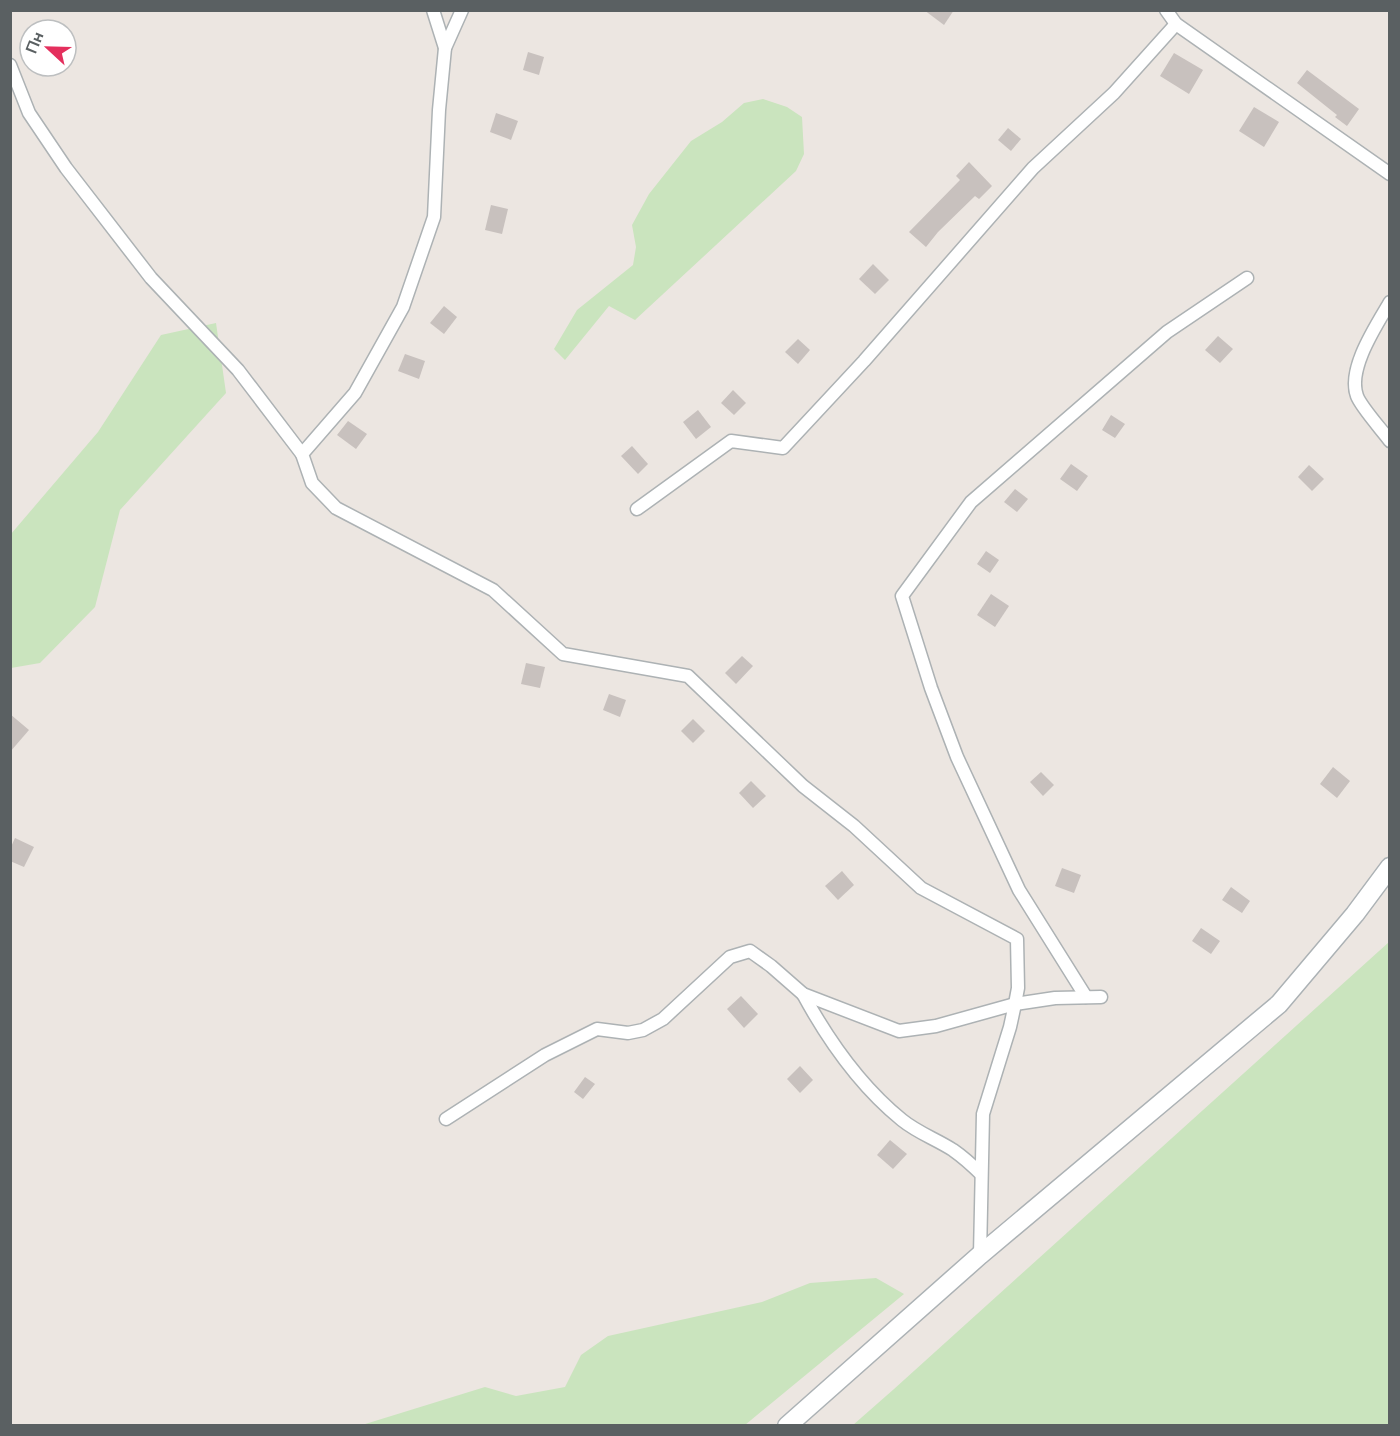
<svg xmlns="http://www.w3.org/2000/svg" width="1400" height="1436" viewBox="0 0 1400 1436" font-family="'Nunito Sans',sans-serif">
  <style>
    .green { fill: #cae4be }
    .building { fill: #c8c1be }
    .lines { fill: none; stroke-linecap: round; stroke-linejoin: round }
    .street-casing { stroke: #adb2b4; stroke-width: 15 }
    .secondary-casing { stroke: #acb2b5; stroke-width: 21 }
    .street { stroke: #fff; stroke-width: 12 }
    .secondary { stroke: #fff; stroke-width: 18 }
  </style>
  <rect width="100%" height="100%" fill="#ece6e1"/>
  <g class="green">
    <path d="M763,99L787,107L802,117L804,154L796,171L635,320L609,306L565,360L554,349L577,310L633,265L636,247L632,225L649,194L691,141L722,122L744,103Z"/>
    <path d="M216,323L226,393L120,510L95,607L40,663L11,668V534L98,432L161,335Z"/>
    <path d="M1389,942V1425H853L894,1389Z"/>
    <path d="M876,1278L904,1294L745,1425H362L485,1387L516,1396L565,1387L581,1355L608,1336L762,1302L810,1283Z"/>
  </g>
  <g class="building">
    <path d="M924,10H954L944,25Z"/>
    <path d="M528,52L544,57L539,75L523,70Z"/>
    <path d="M1174,53L1203,70L1189,94L1160,76Z"/>
    <path d="M1307,70L1359,109L1347,126L1335,117L1337,115L1297,83Z"/>
    <path d="M1254,107L1279,122L1264,147L1239,131Z"/>
    <path d="M496,113L518,121L511,140L490,132Z"/>
    <path d="M1008,128L1021,139L1011,151L998,140Z"/>
    <path d="M969,162L992,186L979,199L975,196L938,232L926,247L909,232L960,180L956,176Z"/>
    <path d="M491,205L508,209L502,234L485,230Z"/>
    <path d="M873,264L889,280L875,294L859,279Z"/>
    <path d="M444,306L457,317L444,334L430,323Z"/>
    <path d="M1218,336L1233,349L1220,363L1205,350Z"/>
    <path d="M798,339L810,350L798,364L785,352Z"/>
    <path d="M405,354L425,361L419,379L398,371Z"/>
    <path d="M733,390L746,403L734,415L721,403Z"/>
    <path d="M698,410L711,427L696,439L683,422Z"/>
    <path d="M1111,415L1125,424L1115,438L1102,430Z"/>
    <path d="M348,421L367,434L356,449L337,435Z"/>
    <path d="M632,446L648,464L638,474L621,456Z"/>
    <path d="M1071,464L1088,476L1077,491L1060,479Z"/>
    <path d="M1309,465L1324,479L1312,491L1298,477Z"/>
    <path d="M1015,489L1028,499L1017,512L1004,502Z"/>
    <path d="M986,551L999,560L990,573L977,564Z"/>
    <path d="M991,594L1009,606L995,627L977,615Z"/>
    <path d="M742,656L753,666L736,684L725,673Z"/>
    <path d="M526,663L545,667L540,688L521,684Z"/>
    <path d="M609,694L626,700L620,717L603,710Z"/>
    <path d="M10,714L29,730L10,752Z"/>
    <path d="M693,719L705,731L693,743L681,731Z"/>
    <path d="M1333,767L1350,781L1337,798L1320,784Z"/>
    <path d="M1041,772L1054,785L1043,796L1030,782Z"/>
    <path d="M751,781L766,796L753,808L739,793Z"/>
    <path d="M15,838L34,847L24,867L10,861V849Z"/>
    <path d="M1062,868L1081,875L1074,893L1055,886Z"/>
    <path d="M842,871L854,885L838,900L825,886Z"/>
    <path d="M1231,887L1250,901L1242,913L1222,900Z"/>
    <path d="M1201,928L1220,941L1211,954L1192,941Z"/>
    <path d="M741,996L758,1014L744,1028L727,1009Z"/>
    <path d="M800,1066L813,1080L800,1093L787,1079Z"/>
    <path d="M585,1077L595,1084L583,1099L574,1092Z"/>
    <path d="M890,1140L907,1154L893,1169L877,1155Z"/>
  </g>
  <g class="lines">
    <g class="street-casing">
      <g id="street">
        <path d="M433,10L445,48"/>
        <path d="M462,10L445,48L439,110L434,217L403,307L355,393L302,454L312,483L336,508L493,590L563,654L688,676L803,786L854,826L921,888L1017,939L1018,988L1015,1004L1010,1027L983,1114L980,1255"/>
        <path d="M1166,10L1176,24L1390,174"/>
        <path d="M10,65L29,113L66,168L151,278L238,370L302,454"/>
        <path d="M1390,302C1376,326 1347,369 1357,396C1361,407 1382,430 1390,441"/>
        <path d="M637,509L731,441L783,448L864,361L1033,168L1114,93L1176,24"/>
        <path d="M803,994C828,1040 860,1086 902,1120C918,1133 936,1139 953,1150C963,1157 972,1165 981,1174"/>
        <path d="M1086,997L1019,890L957,757L931,688L902,596L971,502L1167,332L1247,278"/>
        <path d="M446,1119L545,1055L597,1029L628,1033L643,1030L663,1019L730,957L750,951L771,966L803,994L899,1031L936,1026L1015,1004L1055,998L1101,997"/>
      </g>
    </g>
    <g class="secondary-casing">
      <path id="secondary" d="M787,1426L980,1255L1279,1004L1355,914L1390,867"/>
    </g>
    <use href="#street" class="street"/>
    <use href="#secondary" class="secondary"/>
  </g>
  <rect width="1400" height="1436" fill="none" stroke="#5a6062" stroke-width="24"/>
  <g transform="translate(48 48) rotate(292)"><circle r="28" fill="#ffffff" stroke="#bdbfc0" stroke-width="1.5"/>
  <path d="M0-4.5L10 22L0 15L-10 22Z" fill="#e42f5d"/>
  <text y="-9" font-size="16" font-weight="bold" text-anchor="middle" fill="#5a6062">Пн</text>
  </g>
</svg>
